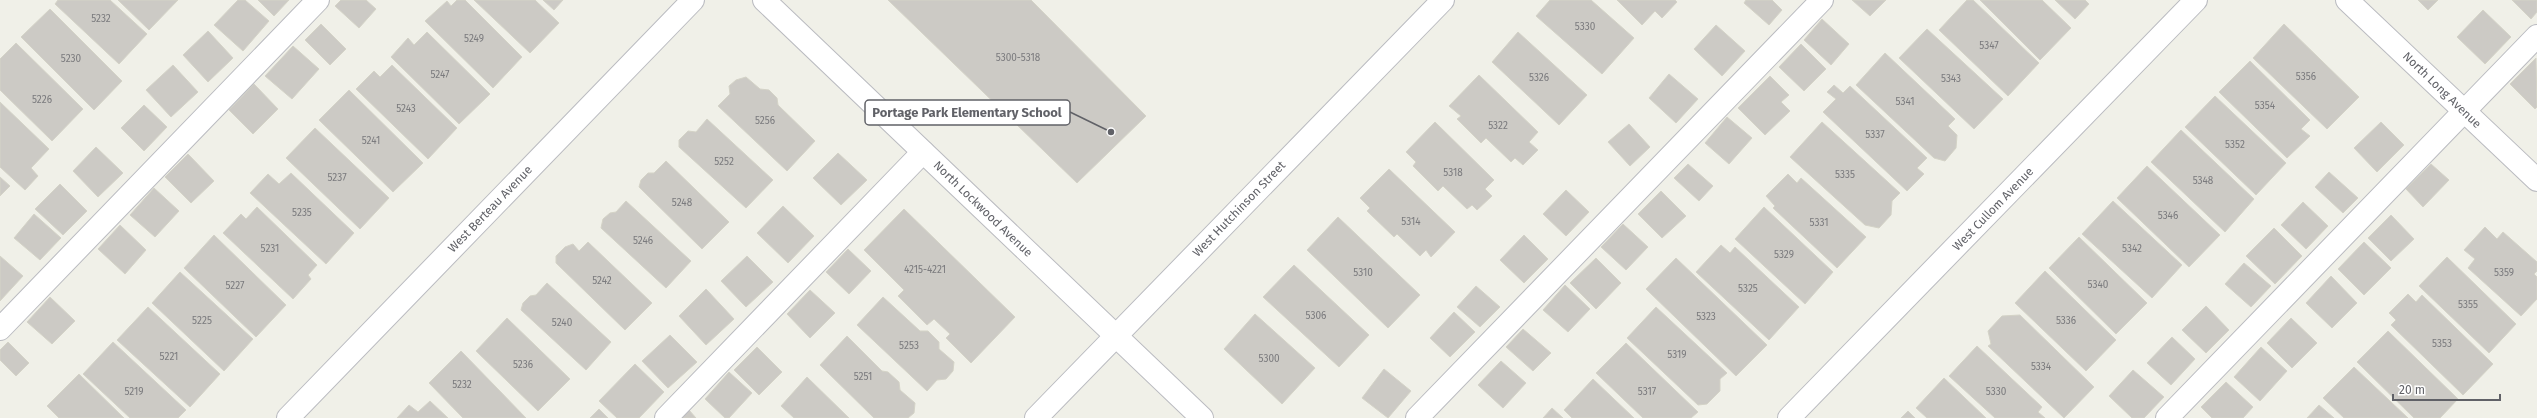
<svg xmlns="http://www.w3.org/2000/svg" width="2537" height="418" viewBox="0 0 2537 418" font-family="'Fira Sans',sans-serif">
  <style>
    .building { fill: #cccac5; stroke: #d4d3c7 }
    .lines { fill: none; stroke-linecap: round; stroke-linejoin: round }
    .minor-casing { stroke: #babbc0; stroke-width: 24 }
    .minor { stroke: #fff; stroke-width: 22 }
    .labels { text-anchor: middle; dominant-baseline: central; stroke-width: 3; stroke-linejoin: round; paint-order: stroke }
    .number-label { font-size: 10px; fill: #7b7b7e }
    .street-label { font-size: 12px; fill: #606167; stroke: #fff }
    .leader { fill: none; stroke: #606167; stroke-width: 1.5 }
    .callout-dot { fill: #606167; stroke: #fff; stroke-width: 1.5 }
    .callout { fill: #fff; stroke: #606167; stroke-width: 1.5 }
    .callout-label { font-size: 13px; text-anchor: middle; font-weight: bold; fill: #606167 }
  </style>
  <rect width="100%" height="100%" fill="#f0f0e8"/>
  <g class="building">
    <path d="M58,0H110L147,34L119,64L55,4Z"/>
    <path d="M118,0H178L149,30Z"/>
    <path d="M238,0H245L269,21L243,51L214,25Z"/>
    <path d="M258,0H289L274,16Z"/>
    <path d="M341,0H366L376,9L359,28L335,6Z"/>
    <path d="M457,0H465L522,57L493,88L425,21L447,1L451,6Z"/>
    <path d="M474,0H535L559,23L530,53Z"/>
    <path d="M543,0H563L554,10Z"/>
    <path d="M888,0H1031L1146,116L1077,183Z"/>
    <path d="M1550,0H1591L1634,38L1602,74L1536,16Z"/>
    <path d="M1617,0H1675L1677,2L1662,18L1655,11L1642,25Z"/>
    <path d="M1746,0H1772L1782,10L1769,25L1744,3Z"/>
    <path d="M1852,0H1886L1870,16Z"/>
    <path d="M1967,0H1973L2039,63L2008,96L1939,30Z"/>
    <path d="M1980,0H2042L2071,28L2040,60Z"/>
    <path d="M2055,0H2085L2089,4L2075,19Z"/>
    <path d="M2418,0H2438L2428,10Z"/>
    <path d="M2512,0H2537V12L2531,19Z"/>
    <path d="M50,9L122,81L94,110L21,37Z"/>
    <path d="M2483,10L2511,37L2485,64L2457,37Z"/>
    <path d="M1822,19L1849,44L1831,65L1804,40Z"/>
    <path d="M321,24L346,49L330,65L305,40Z"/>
    <path d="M2284,24L2359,97L2327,129L2253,58Z"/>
    <path d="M1716,25L1745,51L1722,76L1694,49Z"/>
    <path d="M1927,29L2003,99L1974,129L1899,58Z"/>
    <path d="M208,31L233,58L208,82L183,55Z"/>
    <path d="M427,32L490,94L459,124L391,57L408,38L414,45Z"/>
    <path d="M1518,32L1587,95L1559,125L1492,62Z"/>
    <path d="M16,43L83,109L52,141L0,90V59Z"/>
    <path d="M1801,44L1826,69L1804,91L1779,67Z"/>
    <path d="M293,46L319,69L292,99L265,76Z"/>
    <path d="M1885,53L1955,119L1948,126L1957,135L1956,148L1945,161L1934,158L1856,85Z"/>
    <path d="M2536,58L2537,107L2535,109L2510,84Z"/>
    <path d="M2250,61L2310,120L2301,129L2310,136L2287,158L2219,92Z"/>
    <path d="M173,65L198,92L171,117L146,90Z"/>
    <path d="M392,65L457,128L428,159L356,89L374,71L380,77Z"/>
    <path d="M1669,74L1698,99L1676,123L1649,98Z"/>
    <path d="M1479,75L1538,132L1529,142L1538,150L1523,165L1515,158L1511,162L1486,138L1481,143L1457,119L1461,116L1449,106Z"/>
    <path d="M1770,76L1789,95L1781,102L1790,111L1765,135L1738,108Z"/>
    <path d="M746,77L760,89L769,90L777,98L778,105L815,141L787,171L718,106L730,94L729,86L736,80Z"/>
    <path d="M254,84L278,109L253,134L229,110Z"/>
    <path d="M1834,85L1843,93L1850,86L1927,158L1917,168L1924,174L1907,191L1823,112L1836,99L1827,92Z"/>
    <path d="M349,90L423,163L393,192L319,120Z"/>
    <path d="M2215,96L2286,163L2256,195L2185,127Z"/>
    <path d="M0,102L49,149L31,168L38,176L25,190L0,167Z"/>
    <path d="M144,105L167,127L144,151L121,128Z"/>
    <path d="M1727,117L1752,138L1729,164L1705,143Z"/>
    <path d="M707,119L773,180L746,208L679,147V140L688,131L696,132Z"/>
    <path d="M1435,122L1494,180L1485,189L1492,196L1477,210L1472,205L1467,209L1443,186L1438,191L1413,166L1416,162L1406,152Z"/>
    <path d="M1822,122L1900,193L1892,201L1891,215L1879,228L1865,225L1790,157Z"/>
    <path d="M2381,122L2404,145L2377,172L2354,148Z"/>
    <path d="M1629,124L1650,147L1630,166L1608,142Z"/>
    <path d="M315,128L389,198L360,229L286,158Z"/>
    <path d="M2181,130L2254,199L2225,232L2151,162Z"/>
    <path d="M96,147L123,173L98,197L73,171Z"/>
    <path d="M838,153L867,180L841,205L813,178Z"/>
    <path d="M188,154L214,181L191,203L165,177Z"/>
    <path d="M666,161L729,222L702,249L639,187L641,180L648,173H654Z"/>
    <path d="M1688,164L1713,186L1699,201L1674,178Z"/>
    <path d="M2431,164L2449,180L2423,207L2406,189Z"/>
    <path d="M2147,166L2220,235L2189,267L2117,198Z"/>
    <path d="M1389,169L1455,232L1431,257L1426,250L1420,256L1397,234L1394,237L1367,211L1370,208L1360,198Z"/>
    <path d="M2329,172L2358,198L2343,213L2315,187Z"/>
    <path d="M291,173L354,233L326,264L250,193L268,174L279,184Z"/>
    <path d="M1788,174L1797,183L1801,178L1866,237L1837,268L1773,208L1775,206L1766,196Z"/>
    <path d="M0,177L10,186L0,196Z"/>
    <path d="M60,184L87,211L63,235L35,209Z"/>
    <path d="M154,188L179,211L155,237L130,215Z"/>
    <path d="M1566,190L1589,212L1566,236L1543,214Z"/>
    <path d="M1661,191L1686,216L1662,238L1638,214Z"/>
    <path d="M626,201L691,261L666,288L601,228L603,219L610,213L616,212Z"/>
    <path d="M2113,201L2182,265L2152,298L2082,234Z"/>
    <path d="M2303,202L2328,226L2306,249L2281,225Z"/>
    <path d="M783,206L814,236L788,263L757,233Z"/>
    <path d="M257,207L317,265L308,275L311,279L293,299L223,233L241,214L246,219Z"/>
    <path d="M1764,207L1833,272L1805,304L1735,239Z"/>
    <path d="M904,209L1015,317L971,363L946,338L950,334L934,319L927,325L898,296L904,290L864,250Z"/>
    <path d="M34,214L61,238L40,260L14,238Z"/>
    <path d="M2391,215L2414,239L2391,261L2368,238Z"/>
    <path d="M1338,217L1420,295L1388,328L1307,250Z"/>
    <path d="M1623,224L1648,247L1626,270L1601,247Z"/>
    <path d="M120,225L146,250L125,274L98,249Z"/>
    <path d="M2485,227L2497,239L2503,232L2537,262V271L2534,274L2537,277V299L2521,316L2468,268L2475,259L2464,250Z"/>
    <path d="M2274,228L2302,256L2275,284L2246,256Z"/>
    <path d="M214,235L286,305L256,337L184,268Z"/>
    <path d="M1524,235L1548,259L1524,283L1500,260Z"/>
    <path d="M2079,237L2147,303L2116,334L2049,268Z"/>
    <path d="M588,242L652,303L625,330L556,263V256L565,247L573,244L579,251Z"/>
    <path d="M2364,242L2391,268L2364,295L2338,269Z"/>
    <path d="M1721,245L1730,253L1735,247L1799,307L1769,340L1696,272Z"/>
    <path d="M848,249L871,271L849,294L826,272Z"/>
    <path d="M0,256L23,276L0,301Z"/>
    <path d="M747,256L773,282L746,307L721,281Z"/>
    <path d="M2447,257L2516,324L2489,353L2419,286Z"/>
    <path d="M1596,258L1621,283L1596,309L1570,283Z"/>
    <path d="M1676,258L1767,345L1736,376L1646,289Z"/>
    <path d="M2244,263L2271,286L2251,307L2225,284Z"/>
    <path d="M1294,265L1369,335L1339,367L1263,297Z"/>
    <path d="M2045,271L2116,340L2086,371L2015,303Z"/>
    <path d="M180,272L253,339L224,371L152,303Z"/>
    <path d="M2331,276L2357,303L2332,328L2306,303Z"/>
    <path d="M547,283L611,342L586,370L521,310L523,303L530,296L536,295Z"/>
    <path d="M1565,285L1590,309L1568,332L1543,310Z"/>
    <path d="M1476,286L1500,307L1480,327L1457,307Z"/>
    <path d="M706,289L734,319L706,345L679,316Z"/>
    <path d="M810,290L835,313L810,338L787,314Z"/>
    <path d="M2408,294L2416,302L2422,295L2493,364L2463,395L2391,325L2396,320L2389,313Z"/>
    <path d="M50,297L75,321L52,344L27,322Z"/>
    <path d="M883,297L920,331H928L939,342V349L954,362L953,371L946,379L937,380L927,391L857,325Z"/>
    <path d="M2206,306L2229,330L2206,353L2182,330Z"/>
    <path d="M148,307L220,374L190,407L117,340Z"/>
    <path d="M1656,307L1727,373L1720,379V391L1707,404L1698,405L1627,338Z"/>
    <path d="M1454,312L1475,332L1450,357L1430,338Z"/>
    <path d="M1255,314L1315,368L1282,404L1224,349Z"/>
    <path d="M2020,315L2094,387L2064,418L1988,346L1991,344L1988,331L2002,316Z"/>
    <path d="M507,318L570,379L538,411L476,351Z"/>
    <path d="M2291,318L2317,343L2292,368L2267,343Z"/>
    <path d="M1523,329L1551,353L1533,371L1506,347Z"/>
    <path d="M2388,331L2458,399L2440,418H2414L2357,362Z"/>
    <path d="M670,335L697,362L668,388L642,361Z"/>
    <path d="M847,336L882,371L888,372L899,382L900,390L915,403L914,413L908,418H874L820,365Z"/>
    <path d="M2172,337L2195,359L2171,385L2147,363Z"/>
    <path d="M8,342L29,363L16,376L0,360V350Z"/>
    <path d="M113,342L186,410L178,418H130L83,374Z"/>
    <path d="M1626,343L1698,412L1691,418H1643L1596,373Z"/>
    <path d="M1977,346L2042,407L2038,412L2045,418H1995L1949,376Z"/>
    <path d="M757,347L782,372L759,395L734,370Z"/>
    <path d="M2261,347L2287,371L2260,401L2234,377Z"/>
    <path d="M461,351L496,387L526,418H463L429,383Z"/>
    <path d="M1501,361L1526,383L1503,408L1478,385Z"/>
    <path d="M635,364L664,392L639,418H617L599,401Z"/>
    <path d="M2354,367L2408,418H2344L2323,398Z"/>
    <path d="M1384,369L1411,391L1388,418L1362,398Z"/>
    <path d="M2133,370L2164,397L2144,418H2132L2109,396Z"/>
    <path d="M729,372L752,393L729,418H725L705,399Z"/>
    <path d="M79,374L124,418H59L47,406Z"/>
    <path d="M807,377L849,418H794L781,406Z"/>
    <path d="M1944,378L1986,418H1927L1916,408Z"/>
    <path d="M1593,379L1634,418H1572L1564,410Z"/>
    <path d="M2226,382L2253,407L2243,418H2212L2201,407Z"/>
    <path d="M430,401L448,418H397L409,405L418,412Z"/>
    <path d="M2319,405L2334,418H2307Z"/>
    <path d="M1552,408L1563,418H1543Z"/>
    <path d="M599,409L608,418H590Z"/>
    <path d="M689,410L696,418H680Z"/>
    <path d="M1908,411L1915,418H1901Z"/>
  </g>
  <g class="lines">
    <g class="minor-casing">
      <g id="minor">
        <path d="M764,0L1202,418"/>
        <path d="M2347,0L2537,180"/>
        <path d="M0,329L318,0"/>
        <path d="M288,418L693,0"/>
        <path d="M666,418L923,152"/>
        <path d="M1036,418L1443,0"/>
        <path d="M1417,418L1822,0"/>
        <path d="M1789,418L2196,0"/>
        <path d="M2167,418L2537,36"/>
      </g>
    </g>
    <use href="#minor" class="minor"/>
  </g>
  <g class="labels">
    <g class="number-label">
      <text x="101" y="19">5232</text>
      <text x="1585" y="27">5330</text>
      <text x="474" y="39">5249</text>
      <text x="1989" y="46">5347</text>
      <text x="1018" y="58">5300-5318</text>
      <text x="71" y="59">5230</text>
      <text x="440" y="75">5247</text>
      <text x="2306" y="77">5356</text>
      <text x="1539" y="78">5326</text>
      <text x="1951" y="79">5343</text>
      <text x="42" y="100">5226</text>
      <text x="1905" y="102">5341</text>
      <text x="2265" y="106">5354</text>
      <text x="406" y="109">5243</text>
      <text x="765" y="121">5256</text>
      <text x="1498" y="126">5322</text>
      <text x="1875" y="135">5337</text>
      <text x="371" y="141">5241</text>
      <text x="2235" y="145">5352</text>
      <text x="724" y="162">5252</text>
      <text x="1453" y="173">5318</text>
      <text x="1845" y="175">5335</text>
      <text x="337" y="178">5237</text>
      <text x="2203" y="181">5348</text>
      <text x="682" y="203">5248</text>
      <text x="302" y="213">5235</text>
      <text x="2168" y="216">5346</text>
      <text x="1411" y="222">5314</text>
      <text x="1819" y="223">5331</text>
      <text x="643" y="241">5246</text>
      <text x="270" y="249">5231</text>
      <text x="2132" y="249">5342</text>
      <text x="1784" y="255">5329</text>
      <text x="925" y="270">4215-4221</text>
      <text x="1363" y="273">5310</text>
      <text x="2504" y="273">5359</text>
      <text x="602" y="281">5242</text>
      <text x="2098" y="285">5340</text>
      <text x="235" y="286">5227</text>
      <text x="1748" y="289">5325</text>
      <text x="2468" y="305">5355</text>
      <text x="1316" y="316">5306</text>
      <text x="1706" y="317">5323</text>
      <text x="202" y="321">5225</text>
      <text x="2066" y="321">5336</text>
      <text x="562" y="323">5240</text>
      <text x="2442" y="344">5353</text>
      <text x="909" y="346">5253</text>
      <text x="1677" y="355">5319</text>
      <text x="169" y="357">5221</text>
      <text x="1269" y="359">5300</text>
      <text x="523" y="365">5236</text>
      <text x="2041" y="367">5334</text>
      <text x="863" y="377">5251</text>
      <text x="462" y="385">5232</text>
      <text x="134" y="392">5219</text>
      <text x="1647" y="392">5317</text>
      <text x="1996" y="392">5330</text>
    </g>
    <g class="street-label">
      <text transform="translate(2442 90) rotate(44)">North Long Avenue</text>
      <text transform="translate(490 209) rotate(-46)">West Berteau Avenue</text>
      <text transform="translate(983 209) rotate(44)">North Lockwood Avenue</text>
      <text transform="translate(1239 209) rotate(-46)">West Hutchinson Street</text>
      <text transform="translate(1993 209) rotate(-46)">West Cullom Avenue</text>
    </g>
  </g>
  <path class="leader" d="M1111 132L1070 112"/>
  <circle class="callout-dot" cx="1111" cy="132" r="4"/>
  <rect class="callout" x="865" y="100" width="205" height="25" rx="4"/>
  <g class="callout-label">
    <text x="967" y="117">Portage Park Elementary School</text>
  </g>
  <path d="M2393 394v6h107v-6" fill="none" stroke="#606167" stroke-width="2"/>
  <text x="2399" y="394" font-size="12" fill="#606167" stroke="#ffffff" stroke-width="3" paint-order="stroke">20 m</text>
</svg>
